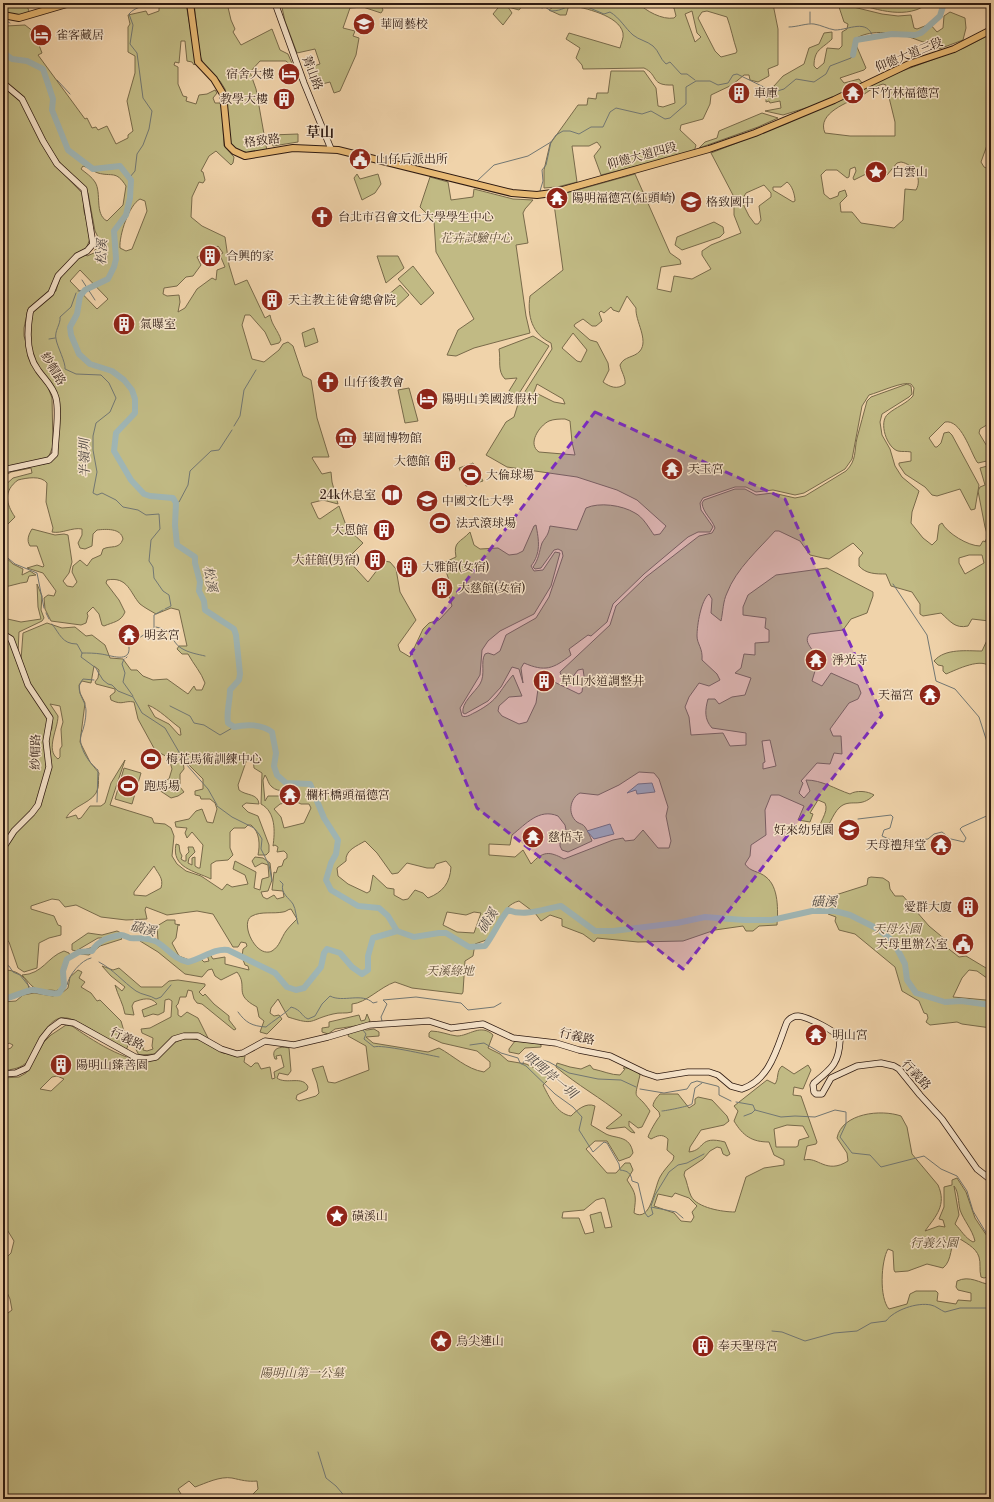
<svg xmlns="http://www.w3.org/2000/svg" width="994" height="1502" viewBox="0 0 994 1502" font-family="'Libre Bodoni','Noto Serif TC',serif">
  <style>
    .green { fill: #c1ba84; stroke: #786a4a; fill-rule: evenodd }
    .water { fill: #9fb5b4; stroke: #727773 }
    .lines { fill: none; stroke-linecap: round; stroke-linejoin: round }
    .stream { stroke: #727773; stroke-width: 1 }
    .river { stroke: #9fb5b4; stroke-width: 6 }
    .secondary-casing { stroke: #2e1a11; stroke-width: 7 }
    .primary-casing { stroke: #2e1a11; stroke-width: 8 }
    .secondary { stroke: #f5e2c8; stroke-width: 5.5 }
    .primary { stroke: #e8ba75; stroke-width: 6 }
    .marked { fill: #7b2cbf; fill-opacity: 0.2; stroke: #7b2cbf; stroke-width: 3; stroke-dasharray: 8 5; stroke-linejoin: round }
    .labels { text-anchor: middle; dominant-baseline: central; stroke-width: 3; stroke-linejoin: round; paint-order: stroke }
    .poi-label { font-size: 12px; fill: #2e1a11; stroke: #f5e2c8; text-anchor: start }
    .street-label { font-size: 12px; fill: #2e1a11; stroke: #f5e2c8 }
    .park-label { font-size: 12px; font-style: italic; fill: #5a4a34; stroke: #f5e2c8 }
    .water-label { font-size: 13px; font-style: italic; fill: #504842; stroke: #f5e2c8 }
    .quarter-label { font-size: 14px; font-weight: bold; fill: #2e1a11; stroke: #f5e2c8 }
  </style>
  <rect width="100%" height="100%" fill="#f0d3aa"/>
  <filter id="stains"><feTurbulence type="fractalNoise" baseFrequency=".005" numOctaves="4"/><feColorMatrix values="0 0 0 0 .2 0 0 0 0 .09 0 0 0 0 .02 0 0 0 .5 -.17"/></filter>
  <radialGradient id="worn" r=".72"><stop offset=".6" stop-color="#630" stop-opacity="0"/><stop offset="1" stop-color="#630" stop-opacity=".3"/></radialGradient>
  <g class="green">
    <path d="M3,3H26L30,14L20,17L3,13Z"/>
    <path d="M159,3H186L196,63L194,65L192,62L187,61L185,41H181L179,63L175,62L174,65L178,67V84L183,96L187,97L186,101L196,104L199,95L207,94L215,90L217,93L213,98L215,103H220L222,110L224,146L234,157L233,163L231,165L216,151L209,156L201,171L203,172L205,180L203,183L199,182L192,197L191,217L202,226L225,237L229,265L235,285L247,280L265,318L270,315C272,326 278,330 281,340L279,343L271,345L265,332L250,315H245L242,325L252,359L264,362L279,350L283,344L288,342L293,346L303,376L311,380L317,418L329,457H313L312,458L322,474L331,472L332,482L338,504L323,500L311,503L318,518L320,519L339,506L347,528L363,543L347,559L368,582L384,561L390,562L396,569L400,592L416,620L398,645L400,651L410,657L423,629L429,623L439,620L452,606C450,595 445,591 449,580L443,563L456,557C453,541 460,543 470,532L474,545L480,549L498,548L509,555L517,554L523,551L534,526L536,525C539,541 541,553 531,566L534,571L543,570L555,552L560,553L551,586L534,614L500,631L488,641L482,650L480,675L460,708L462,716C467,718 471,714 476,712C500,699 498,692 513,675L522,696L509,697L499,706L498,711L502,716L519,724L527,722L536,703L538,689L544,677L579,694L582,692L584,676L583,669L578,670L571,679L562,678L560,672L610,625L616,606L646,577L699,536L712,533L715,528C712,519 703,513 702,503L704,500L735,489H745L756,495L773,493L795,498L805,496L846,471C857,460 854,451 857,438C860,426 864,413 867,401L871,397L907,384L911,386L912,394L909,397L882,414L880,422L882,435L890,449L895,466L902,477L919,491L912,512L911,523L923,538L932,545L937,540L939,525L942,523C947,533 968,546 980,546L983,541L989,543L985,541L988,537L985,527L978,491L980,487L985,485L980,468L991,465V623L989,621L972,619L968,626C955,629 950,621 941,613L923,616L920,614V604L912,592L891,586L886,574C876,574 866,574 859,566V558L863,553L853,543L829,559L823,558L810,555L800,541L779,531H775C759,549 736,569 727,593C723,601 723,612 721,621L711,613L712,599L709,594C701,600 697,625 697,636C697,644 703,648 702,660L717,674L720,680L709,686L699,683L689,697L685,707L689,717L691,735L723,733L730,746L746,745V733L712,728C704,719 705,710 708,699H715L719,704L732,697L745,695L751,678L735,673L741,668L744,654L755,655V643L769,642V630L765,628L766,618L743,615V607L748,595L776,575L827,568L873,592V596L867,613L851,619L843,630L810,634C804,640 809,645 813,651L808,667L815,671L812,681L822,686L831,673L858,685L861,693L858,699L849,703L830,729L833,736H841L842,754L834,753L830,764L817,763L801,781L803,783L799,793L804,798L810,791L806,780C822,780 835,789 850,794C856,790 868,791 874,795C860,809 851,798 840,807C831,815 830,829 819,835C816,824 830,813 825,803L818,800L810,813L813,814L810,822L798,820L804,806L779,795H771L765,810L766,835L751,845L750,856L745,864C750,872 759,871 766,877C779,887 778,911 777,925L759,926L753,931H746L743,926L715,930L683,941L638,942L597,938L594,942L583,934L562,926V919L550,915L541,921L535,913L519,901C500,906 500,927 489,939L475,944L473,956L465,961L463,992L462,994L412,988L395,982C380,987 366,1003 352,1004V1012C345,1014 340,1012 333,1014C308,1020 316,1026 288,1017L278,999L271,1008L270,1013L274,1016L279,1015L282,1019L267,1034L260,1032L264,1021L259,1017L257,1007C232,994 249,987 237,972L221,980L215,976L212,969L208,970L202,977L185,974L158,952L140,941L141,938L158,940L157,926L167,920H175V924L180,925H178L176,938L172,943L179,956L189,960L201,959L204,962L209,961L207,955L209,953L213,959L225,957V964L249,970L248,966L245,965L242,957L243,949L247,946L246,943L241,942L238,947H233L213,914L197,911L167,915L146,907L145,910L147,919L126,920L101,917L76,905L65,907L59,900L52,899L31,906V909L54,916L58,925L61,926V935L49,938L39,943L37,968L24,972L18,968L9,942L3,935V849L14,831L36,811L50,766L48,737L52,728V718L30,686L21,660L23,633L47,623L62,628L75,627L86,636L92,635L105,645L110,658L123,659L131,670H137L143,676L153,680L167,679L188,694L194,686L196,690H202L205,683C201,672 194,665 188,654H182L177,649L179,646H187L179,610L171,608L156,614C151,611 145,608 140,604C130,593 128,576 107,580L106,583L119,600L125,612C121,622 113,622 104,626L102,625L99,614L93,607L87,613L88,616L86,623L81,625L51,621L45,609L44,598L48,595L54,596L56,591L43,573L27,568L37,565L43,567L44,566L37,546H30C26,540 29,534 32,529L55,535L64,534L68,535L72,562L69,573L63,581L67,586L73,587L77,582L72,572L73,566L80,560L87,566L92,559L101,555L103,549C111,545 119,550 123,539C121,528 106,529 97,530L93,534L92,546L85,549L80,548L78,543L82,535V529C72,527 62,534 52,532L53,528L46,502L47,483C41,475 26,478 18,480C3,491 6,504 15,517L3,529V487L13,478L32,473L31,468L11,472L3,477V472L48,463L54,459L56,455L59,404L33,357L29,331L32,312L42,301L56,291C59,276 71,259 85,254L87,256L94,253L99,239L95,231L88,193L80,182L61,164L53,153L18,92L3,80V24L6,26L25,25L34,32L42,53L38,55L85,119L87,118L92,128L96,127L98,130L107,126L116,144L128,138V135L133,131L127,101L135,73V56L128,52V27L130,24L128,15L146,11L148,15L159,11ZM83,166C88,167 92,171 98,173C112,177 116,170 126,186L123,205L107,221C94,214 102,193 95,182C92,177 86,173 81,169ZM140,199L145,201L147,211L132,249L126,251L120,248C119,235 129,205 140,199ZM218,246L223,253L220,255L225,267L217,270L216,280L212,278L197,289L185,308L178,312L180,302L179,295L167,296L163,294L164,288L177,286L186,277L193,276L201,265L197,257L206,253L209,258L207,255ZM80,270L108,299L97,309L70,281ZM969,555H982L984,563L965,574L959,563V558ZM94,666L99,670L98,678L95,682L96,684L115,689V692L110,696L111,700C123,706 124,700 134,702L138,719L155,750L169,758L172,769L169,779L166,780L169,786L167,787L164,782H157L156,788L171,798L178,796L184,792L180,787V774L184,769L182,752L189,765L203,779V789L195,791V795L200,796L201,799H210L215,803L217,809L213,823L207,822L202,809L196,811L189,819L175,822L176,827L187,828L185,833L187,838L192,832L203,845L200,868H198L195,866V857L192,858V865L188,863L189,858L195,852L193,847H188L189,852L186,855V861H184L181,859L182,856L180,852L179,845L176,844C171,868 195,871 211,879V864L216,861L228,860L233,855L230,848V832L234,828H245L248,825H251C260,832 260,845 258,855H266L269,852V845L258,816L248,812L242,806L246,803L259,804C258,793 246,796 239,790L238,785L247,759H253L254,768L262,773L261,804C276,812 275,832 273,846L275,845L278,847L277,852L284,851L287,854V858L284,860L282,866L278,867L276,873L274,872L272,890L283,891L284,897L277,899L274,895L267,899L263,897L261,892L268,891L272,880L270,863L263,858L255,857L252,861L255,867L262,863L268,865L269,877L262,879L260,890L254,888L256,872L235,861L233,869L245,875L248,884L232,887L227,884L222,890L201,876L186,871L177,864L172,856L174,836L171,828L165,824L154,823L152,818L110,805L125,760L111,783L105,803L101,806H90L81,818L78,819L76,815L66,818C72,805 95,803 98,788C99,783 98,778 99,773L90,762L80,742L85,703L80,693L79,685L82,681L91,683ZM50,704L60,706L63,722L61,729L62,746L60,749V757L58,759C45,750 58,729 58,716ZM148,705C160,710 169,720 180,728L181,735H179L169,724L155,717ZM770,740L776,766L763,769V763L765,762L762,741ZM639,772L654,773L659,779L668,807L666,816L671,841L669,848H658L643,830L634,840L625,841L623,838L613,840L564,859C549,851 543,851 531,864L523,850L515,857L489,855V844L510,845L512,835C526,824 539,808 558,816L565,825L567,835L560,842V846L562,850L568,852L592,841C590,836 588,831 585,827C583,824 580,824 577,822C567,814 570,798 580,793L598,795L619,785ZM265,775C268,779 268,784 272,787C279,793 286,789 294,792L289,796H268L265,801L263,780ZM295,801L301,804H309L311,808L304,823L284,828L281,817L274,809L280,804ZM365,841L377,853L392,874L398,873L407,863L427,868H434L436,864L446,861L451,867C450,883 443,892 428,898L423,893L415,890L408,899L403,900L394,895V889L387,888L373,875L370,891L367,893L348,884L338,876L337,868L346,861C345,850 357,846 365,841ZM154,866C158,874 164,878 161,888L146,896L134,895V892ZM291,909L297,919C293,923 289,927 286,931C281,938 280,946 272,951C256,959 239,922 252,916C261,911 273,914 283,912C286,912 288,909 291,909ZM447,912L466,915L474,912L481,913L474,933L457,932L443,925Z"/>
    <path d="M194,3H227L231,20L235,29L233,32L241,45L272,29L280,50L288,54L294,68L286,61H260L250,72L256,89L267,151C252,153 240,156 230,142L225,89L220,81L205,67L200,56Z"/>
    <path d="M281,3H380L383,10L381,13L363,7L350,8L343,28L355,31L353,36L359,38L356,55L340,91L334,93L330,82L314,86L307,68L320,64L315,49L297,53L285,21Z"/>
    <path d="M502,3H525L519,10L508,7L512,13L503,25L493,14Z"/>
    <path d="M563,3H638C646,11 662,20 674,18L676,16L674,8L660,3H680L686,6L690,3L773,4L778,29V65L768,69L769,76L758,82L750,80L749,75H744L732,85L711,95L710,104L703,119L681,125L680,130L696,145L694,152L601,175L594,156L601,147L597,142L589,146H572L577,182L557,187L544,188V170L550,144L578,105H587L588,98L596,99L597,93H608L611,71H644L656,88L658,106L663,107L675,103L673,85C650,86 659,75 644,68L583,69L582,65L576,58L580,48L566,39L569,33L620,48C621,43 624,38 623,33C619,15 584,8 569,5L566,15H560L549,10L556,5ZM692,11L697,33L701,37L695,42L685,14ZM707,11L727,17C731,28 733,39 737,51L736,53L721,57L715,51L698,18L702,12Z"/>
    <path d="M854,3H929C907,20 878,10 854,3Z"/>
    <path d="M841,4L882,14L898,16L911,15L914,28L917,29L930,24L937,32L943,28L944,16L950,12L965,18L966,28L963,40L939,49L936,44C925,44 919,40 909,37C892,32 868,29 854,40L866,68L864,70L840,78L844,83L859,79L862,83L846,92L812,106L783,115L765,111L781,108L780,101L770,103L769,101L766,102V91L774,86L783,76L804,64L809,48L819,44L824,33L832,32V39C822,49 814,49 814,66L817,69L824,63L827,48L839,49L842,46V32L847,29L848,24L844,22L839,7Z"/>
    <path d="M991,34V134L981,162L984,167L991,170V401C988,406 992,416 990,423L980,429L979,433L991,453V460L978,463L977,462C970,451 961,419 945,422L929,438L935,447H937L941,443L944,433L949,432L952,435L979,485L975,509L971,510L960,489L937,496L932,495L925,487L905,474L899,465V463L911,461V452C907,451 902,452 898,451C887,448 878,422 888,414C896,407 906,404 913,396L914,388L911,384C903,381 880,392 869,395L862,406L852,459L845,469L804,493L795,495L773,490L756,492L746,487H735L703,498L700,503L701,510L713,527L710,532H698L688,537L644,574L613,604L607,622L591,636L588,635L569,649L571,655C553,669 545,672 524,663L521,668L523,683L519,669L512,667L501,687L488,701L465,714L463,713C461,703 475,692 480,684C486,674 480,662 485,654L488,653L494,655L500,651L506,635L536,618L549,597L563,556L562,551L558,549L554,550L541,568L535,569L533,567C539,559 539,552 542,543C546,536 548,536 550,526L577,530L586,508C599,502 622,505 635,513C643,517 649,528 654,535L660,534L666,526L637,500L617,490L577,477L507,467L486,455L506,422L514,417L519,401L552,349L551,343C532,334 527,316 530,296L563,270L554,204L562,202L563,194L635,174L670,253L680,260L681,264L661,267L657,289L671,292L674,276L692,279L711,269L702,255V251L711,245L741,233L734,215V197L711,153L788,123L894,74L964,48ZM883,84L886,85L895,122V136H850L825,133C816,113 849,102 861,96C868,92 875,86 883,84ZM901,162C913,164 923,178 916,190L905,189L903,220L894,228L861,223L852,212H841L840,203L847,196L845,190L839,192L838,196L830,199L824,194L821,175L826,170H837L847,178L849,177L850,169L855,167L856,171L853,178L854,180L870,172L873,173V176L887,175L897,163ZM787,182C792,185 795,195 795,201L793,202L773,190V187H781ZM764,185L771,193V197L759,206L761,220L758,224H755L749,216L744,206L743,198L746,193ZM627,296L636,308C635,321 649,340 640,351C634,358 624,356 620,365C621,371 626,378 625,384C617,390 610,387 603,382L609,370L608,363L597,342L590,340L574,326L575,324L583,319L592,326H596L602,321L599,313L601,311L604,313L611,307L613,310L619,312ZM573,333L587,350L581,362L577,361L562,348ZM537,384L563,399L565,404L554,402L534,392ZM565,419L570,421L572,442L575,455L539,452C527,444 539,426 549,421C554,419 560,419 565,419Z"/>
    <path d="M3,85L16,95L25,107L58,168L83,194L84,211L91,236L86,249L66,265L52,289L28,309L24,328V336L31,360L46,382L52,398L53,446L49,456L44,459L3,468Z"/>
    <path d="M762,113L778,118L758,127L699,148L705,142L717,138L719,131Z"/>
    <path d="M298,134V142L273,146L271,135Z"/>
    <path d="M357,174L360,179L378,174L381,184L375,193L362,200L354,178Z"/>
    <path d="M430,177L448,182L451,200L473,197L474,189L513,199L533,200L525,209L523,213L528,243L516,245L526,316L530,333L474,348L456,356L447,355L458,330L474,319L436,252L434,221L420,207Z"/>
    <path d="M714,222L723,227L724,233L720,237L682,250L675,245L677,237Z"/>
    <path d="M377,256H398L404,268L386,283Z"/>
    <path d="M413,266L434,293L421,305L398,279Z"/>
    <path d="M400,285L409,295L396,307L388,295Z"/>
    <path d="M314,328L318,342L305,347L302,333Z"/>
    <path d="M533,336L549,346L513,403L509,391L517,378L505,379C497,371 501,360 499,349Z"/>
    <path d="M409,388L418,421L405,423L398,390Z"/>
    <path d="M473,463L483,481L466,486L459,468Z"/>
    <path d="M3,555L13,564L23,569L22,575L30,571L36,575L29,576L27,582C18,583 12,586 3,587Z"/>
    <path d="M37,584L42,596L41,610L44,618L42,621L19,632L18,653L3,632V618L21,622L41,619L38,607Z"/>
    <path d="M3,636L10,641L18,665L48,718V766L37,804L3,847Z"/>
    <path d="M988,638H991V668C983,656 956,670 946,674L943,671V666L938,665L934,661C945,648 967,651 982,651Z"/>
    <path d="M124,768L141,773L132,804L115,799Z"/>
    <path d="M871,877L883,878L889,882L890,889L895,896H903L929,926L947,941L945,946L959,957L966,956L991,971V981L977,971L969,970L962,978L953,997L986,1000L991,998V1028L962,1024L957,1022L930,1025L926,1022L928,1018L927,1014L924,1013L919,1001L902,991L895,967L855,934L839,930L835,921L836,917L828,914V910L821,904L823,899L867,885L868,878Z"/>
    <path d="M117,931L121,933L112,937H120L122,939L100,946L89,955L81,954V951L93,947L102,938H98L76,951L72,950V944L88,933L102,935Z"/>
    <path d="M64,951L69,953L70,956L63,965V987L56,991C50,989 47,991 42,991C32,989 29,982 22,975C43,974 47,957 64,951Z"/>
    <path d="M102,966L113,970L119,968L141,987H162L169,981L178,980L205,984V986L199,992L203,996L205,994L214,1004L229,1016V1020L236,1029L234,1030L202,1004L197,1003L194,999L192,991L188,990L186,997H180L178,1004L176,1006L178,1010V1015L181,1017L187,1012L198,1018L209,1040L180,1035L155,1054L139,1055L135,1048L137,1044L144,1046L143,1050L147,1051L153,1049L152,1046L153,1038L142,1033L141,1029L150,1028L171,1017L172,1001L169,999L165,1000L164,1012L158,1015L153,1014L144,1017L142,1010L157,1004C151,996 142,999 134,1002L132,1006L134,1015L125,1014C123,1003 118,996 115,985L122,991L125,987L111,976Z"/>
    <path d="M7,970C18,971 28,978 29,989L11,996H3V971Z"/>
    <path d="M78,970L82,972L79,978L85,982L81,987L91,993L97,1001L100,1000L121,1021L128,1045L126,1051C115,1044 77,1019 67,1018C45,1014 39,1050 28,1061C21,1069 12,1069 3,1071V1051L11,1048L13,1045L9,1043L7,1045H3V1002L16,1001L23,995L34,993L53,996L63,992L68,988L70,977Z"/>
    <path d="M367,1014L370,1021L368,1024L335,1029L328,1034L322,1032V1028L329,1027V1022L359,1015L361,1021L365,1020Z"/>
    <path d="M66,1025L72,1026C90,1039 127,1063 149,1061L173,1043L187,1038L200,1040L223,1053L245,1056L244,1062L251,1067L255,1063H258L261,1069L270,1067L272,1079L275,1078L274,1072L284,1067L281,1055L276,1056L277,1059H275C270,1048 281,1046 289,1048L291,1071L288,1075L279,1073L277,1078C286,1085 303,1075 308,1087L307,1090L297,1095L296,1099L299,1101L316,1096L319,1093L317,1083L312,1069L323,1066L328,1082L335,1083L369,1070L366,1046L348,1036L349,1033L362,1029L367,1030L374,1029L379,1032V1036L366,1037L373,1043L428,1052L439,1048C454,1056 466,1069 484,1072L490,1067V1062L477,1051L442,1043L429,1037V1033L431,1031C440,1031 448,1035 457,1036C469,1036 481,1023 493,1035L488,1048L500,1054L508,1061L526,1064L550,1075V1078L543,1085C549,1097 557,1114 571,1116C577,1110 586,1102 595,1106L591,1125C596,1128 601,1131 606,1134C616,1139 630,1135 633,1153L630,1157L619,1161L607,1141H595L586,1149L607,1173H616L625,1163H630L633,1170L627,1180C637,1195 636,1196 634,1213C651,1223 654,1188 660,1177C663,1171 669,1165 673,1160L674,1156L667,1150L668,1139C662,1133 657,1136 651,1139L648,1137C649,1133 657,1119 660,1116L659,1112L653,1106C653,1102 657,1097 660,1094H678L689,1108L695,1104V1099L698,1097L712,1100L727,1116L729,1121L724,1125L701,1130L690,1147L689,1152C706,1150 698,1135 725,1142L730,1154L727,1156L723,1154L721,1148L717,1147L710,1151L703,1159L685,1171L684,1175C687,1181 688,1190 691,1196C697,1208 723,1212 735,1212L746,1177L764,1168L784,1165V1160L774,1155L769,1142C752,1142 743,1136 734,1121L738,1111L734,1106L767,1080L775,1084C779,1079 776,1071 782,1066L794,1074L808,1065L811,1070L803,1089L794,1087L793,1095L801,1096L817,1142L816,1144L807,1146L804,1160C818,1156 826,1175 848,1161L847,1153L837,1138C842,1113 881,1109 901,1116L907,1127L912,1154L938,1185C947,1205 936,1216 925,1231L939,1226L945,1227L943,1220L939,1219L944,1207V1187L952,1185V1180L957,1178L966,1192L975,1218L991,1242V1276L984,1278L981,1277C979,1270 981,1263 979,1257C976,1247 964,1242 957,1237C949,1245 953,1260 943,1268L927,1264L908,1271L895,1272L894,1270L893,1251L888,1249C881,1261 879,1298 889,1309L907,1304L910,1294L916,1291H936L938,1293L937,1301L956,1304L958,1300L971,1301V1293L958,1290L956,1287L957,1281C970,1275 979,1283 991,1285V1499H248L258,1489L257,1481C248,1482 241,1480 232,1478C220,1476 206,1483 195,1487L189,1481L178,1489L184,1499H3V1314L8,1313L12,1310L10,1299L3,1284V1261L11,1253L14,1241L3,1223V1078L19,1077L26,1073L44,1042L51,1035ZM57,1076L64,1079L51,1091L40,1089L52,1077ZM787,1125L803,1126L809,1137L799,1140L798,1146L796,1147H776L774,1129ZM954,1186C959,1192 958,1202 960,1210C964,1221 972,1229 975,1241L973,1242C965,1238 961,1230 955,1224L959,1215ZM675,1193L689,1198L697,1206L692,1212L694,1217L691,1222L681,1221L674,1213L654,1206L658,1194L672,1197ZM603,1198L605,1199L612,1227L605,1228L601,1212L590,1215L594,1232L585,1234L579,1218H562L563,1212L584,1210L596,1200Z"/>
    <path d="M515,1041L540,1043L541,1045V1047L525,1048L519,1054L509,1052V1049Z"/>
    <path d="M557,1063L570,1067L581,1069L590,1065L593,1069C603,1071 611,1075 620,1075L625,1069L623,1068C629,1067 637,1071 640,1075C633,1104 635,1089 650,1111L642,1127L638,1128L629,1121V1126L635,1133L631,1132L625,1127L609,1129L606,1128L622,1115C601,1098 577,1085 556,1067Z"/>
  </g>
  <g class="water">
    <path d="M652,783L655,792L637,794L636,790L627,793L638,784Z"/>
    <path d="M610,824L614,834L594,839L587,831Z"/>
  </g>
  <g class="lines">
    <g class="stream">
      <path d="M533,3L537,7"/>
      <path d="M578,3L604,14L610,12C620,18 625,28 633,35C639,40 647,41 653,46C659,51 660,59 666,64L670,62L681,74H687L695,80"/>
      <path d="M542,8L545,7L551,11C563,11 566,6 576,3"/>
      <path d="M810,12V23"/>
      <path d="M3,19L10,23"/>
      <path d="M789,27C797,27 807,23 814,24C821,25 828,29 835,30C849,30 867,18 873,37"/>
      <path d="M57,80L70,94"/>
      <path d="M130,177L135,171L137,154L143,145L149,129L152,111L143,98L137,53L130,44L133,25L129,14C135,6 150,5 159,3"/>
      <path d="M477,181L494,165L528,156L551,142L556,135L563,131H570L579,134L591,127H603L610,112L616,108L642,114L651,111L665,119L670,118L686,104V87L696,81H710L718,85L728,83L733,75L737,74L774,92L784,89L796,79L814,82L826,74L830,66L851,58L853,55"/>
      <path d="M540,191L543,181L542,170L546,165L551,142"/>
      <path d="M82,280L95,300"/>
      <path d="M78,291L85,290"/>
      <path d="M76,293L71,307L60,317C61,324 54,331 56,339C57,346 66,363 65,369L76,374L101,375L109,383L116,398L110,412L96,423L93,436V450L97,472L93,493L97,495L102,493L116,500L123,507L138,510L146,515L159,514L160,529L151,540L149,561L153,567L154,578L163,591L169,595L171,606L165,609"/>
      <path d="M49,339L55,338"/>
      <path d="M234,426L240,416L244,390L256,370"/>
      <path d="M176,503L179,502L188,485L190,471L211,451L219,450L232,430"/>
      <path d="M3,554L15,564L37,573L44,608"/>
      <path d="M893,584L927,635L936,681L955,689L979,717L987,742L991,749"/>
      <path d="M46,613L49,619"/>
      <path d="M52,624C60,634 62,644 77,644L82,653"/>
      <path d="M156,627C172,629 172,643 181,648C189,653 197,654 205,656"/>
      <path d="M130,644L154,628V615L163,610"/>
      <path d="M126,658L127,657"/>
      <path d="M124,659L122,664L125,673L123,682L133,696"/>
      <path d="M98,672L103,680L108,684L112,685L118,691L133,697L142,713L165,728L186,764L208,789L217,805"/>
      <path d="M98,672L96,668L81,657L82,653C88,653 95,653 101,654C110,655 131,664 129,647"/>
      <path d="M94,680L83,679C73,691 86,699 86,711C86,719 84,728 81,735C78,747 89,763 98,770L97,802"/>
      <path d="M170,706L190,716L194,723L204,725L220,735L234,727"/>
      <path d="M217,806L232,817L254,828L259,834L262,839L261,849L269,865L272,881"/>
      <path d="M858,819L891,815L893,817L890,828L884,830L882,836L891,840L905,841L928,839L934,834L942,832L951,839L964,842L966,838L960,829L962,827L991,814"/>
      <path d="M280,881L283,884C280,893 289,898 293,904C296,909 296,918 298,924"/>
      <path d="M99,962C114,970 122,981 136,991C142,995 150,995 156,999L161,997L171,985"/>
      <path d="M3,968L6,965L9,966L13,972L20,975L32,990"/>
      <path d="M64,986L67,985C69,975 81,960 91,958"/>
      <path d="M238,1012C246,1023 252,1026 266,1027C270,1023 289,1011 291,1007C302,1010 301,1016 308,1019L315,1016L322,1004L330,996C343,1003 362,992 373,1003L377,1002"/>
      <path d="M382,1021L381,1017L387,1004L383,1000L416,997L461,1003L468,1010L494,1007L501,1003"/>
      <path d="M363,1030L366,1034L364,1039L374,1047C381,1044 428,1055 439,1057"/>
      <path d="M470,1045L484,1043L501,1053L518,1058L520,1063L526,1066L555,1094L573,1107L582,1117L579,1130L593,1152L604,1142L607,1143L619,1164L620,1170C628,1171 631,1173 632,1181L638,1183L645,1213L648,1217L653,1214L651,1207L676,1212L683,1218"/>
      <path d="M536,1058L549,1062L569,1073L598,1079L621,1080L636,1087"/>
      <path d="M522,1064L526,1059H531"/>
      <path d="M640,1089L664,1093L687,1089L691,1083L697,1081L717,1086L719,1087V1095L731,1101"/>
      <path d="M736,1102L753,1105L755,1110L781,1117L795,1116L815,1117L835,1110L846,1112V1124L840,1137L852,1153L870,1155L881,1167L924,1156L941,1169L957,1176L967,1191L973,1211L991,1241"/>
      <path d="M662,1111C665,1111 690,1106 692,1104L695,1088L702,1083"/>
      <path d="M744,1116L752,1113L755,1110"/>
      <path d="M651,1206L655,1195L669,1172L678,1165L687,1163L704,1154"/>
      <path d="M772,1331L782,1332L805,1341L834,1333L857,1331L871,1323L886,1321C894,1310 917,1302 931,1305C936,1306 940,1310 945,1312L960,1308H991"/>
      <path d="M318,1452L326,1478L336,1486L347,1499"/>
    </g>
    <g class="river">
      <path d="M3,52L12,59L27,61L43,69L53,99L52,110L68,150L93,169L120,166L131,180L130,198L126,215L114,231L116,259L114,267L108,279L85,290L80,296L77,314L70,327L71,335L79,354L90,364L112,371L124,380L132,390L135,399V413L116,433L114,451L131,480L144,494L150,496L173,498L176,503L175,525L177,545L195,557V563L200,582L199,591L204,601L205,610L234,629L236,635L240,674L239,680L230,690C230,702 226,712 228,723L234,727C246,724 262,724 272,732L276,753L274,766L277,775L286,783L310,784L324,818L338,840L336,854L331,863L326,880L331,890L358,906L379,908L388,916L397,931"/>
      <path d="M853,55L856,40L892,34L915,35L921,33L940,16L944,3"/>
      <path d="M3,999C13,998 27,989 34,990C43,991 50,995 59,993L64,986L63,971L67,959L79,952L92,951C98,940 109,937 121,935C124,935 127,937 130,938C139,939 148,937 157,942C170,950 172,958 188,962C202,959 214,948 228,950L275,973L287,987L296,990L304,988L321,967L324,953L327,949L340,953L352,967L362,974L368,970V956L373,938L397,931L414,937L439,933H446L469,947L485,946C494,934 499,921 508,910C525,917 543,909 561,906L595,931H613L677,923L705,917L744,920H772L812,911H835L850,915L878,929L893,941L905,964L907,980L916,993L945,1002L961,1001L991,1005"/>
    </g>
    <g class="secondary-casing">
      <g id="secondary">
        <path d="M275,3L304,83L331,149"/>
        <path d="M3,83L22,99L43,141L57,164L84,189L93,244L87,251L77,256L58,276L51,293L31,310L30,313C27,331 26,354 38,370C45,380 53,386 56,398C60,413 55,438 55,454L49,460L3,470"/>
        <path d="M3,634L11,639L28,685L50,718L46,741L49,767L38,805L32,813L14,831L3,848"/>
        <path d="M3,1074L16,1073L27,1068L42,1039L50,1029L61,1021L74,1023L135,1057L146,1059L156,1057L174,1039L184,1036H198L221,1049L237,1054L243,1053L265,1041L294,1045L328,1037L369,1025L429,1021L451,1028L483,1024L513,1038L556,1043L579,1050L610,1056L645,1073L657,1077L688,1072H709L718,1075L731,1086L742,1089C771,1079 777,1047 787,1022C790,1018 793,1016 798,1016C807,1017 838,1031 840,1040C839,1064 831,1069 814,1083L813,1085L814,1092L816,1094H822L831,1078L857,1066L881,1063L894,1066L899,1069L920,1095L942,1119L977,1169L991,1180"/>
      </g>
    </g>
    <g class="primary-casing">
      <g id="primary">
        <path d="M190,3L198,62L214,79L223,94L228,145L234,151L245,156L293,148L338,150L512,193L537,195L552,193L709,149L755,133L834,100L909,64L954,49L991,30"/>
        <path d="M3,15L19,18L70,3"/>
      </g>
    </g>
    <use href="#secondary" class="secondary"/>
    <use href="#primary" class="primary"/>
  </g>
  <path class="marked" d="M595,412L785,499L882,715L683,969L477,808L411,653Z"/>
  <defs>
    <g id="school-disc" transform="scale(1.15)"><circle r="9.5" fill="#8f2418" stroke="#f5e2c8"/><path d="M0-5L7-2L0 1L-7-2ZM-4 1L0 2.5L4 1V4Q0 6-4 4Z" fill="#fff"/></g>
    <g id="hotel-disc" transform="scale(1.15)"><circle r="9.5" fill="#8f2418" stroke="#f5e2c8"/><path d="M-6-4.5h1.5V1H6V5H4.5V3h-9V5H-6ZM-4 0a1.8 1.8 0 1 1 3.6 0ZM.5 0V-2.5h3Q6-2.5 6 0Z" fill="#fff"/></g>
    <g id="building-disc" transform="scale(1.15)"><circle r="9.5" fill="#8f2418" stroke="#f5e2c8"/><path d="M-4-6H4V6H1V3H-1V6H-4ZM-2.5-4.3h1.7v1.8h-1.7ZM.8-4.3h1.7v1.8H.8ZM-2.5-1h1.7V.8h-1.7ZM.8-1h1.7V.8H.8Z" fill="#fff"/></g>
    <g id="temple-disc" transform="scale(1.15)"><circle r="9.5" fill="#8f2418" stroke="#f5e2c8"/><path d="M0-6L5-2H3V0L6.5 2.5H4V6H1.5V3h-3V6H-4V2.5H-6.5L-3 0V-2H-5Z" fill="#fff"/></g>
    <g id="civic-disc" transform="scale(1.15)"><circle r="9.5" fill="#8f2418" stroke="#f5e2c8"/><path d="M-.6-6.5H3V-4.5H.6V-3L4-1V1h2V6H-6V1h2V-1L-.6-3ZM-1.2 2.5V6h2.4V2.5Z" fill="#fff"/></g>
    <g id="sight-disc" transform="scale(1.15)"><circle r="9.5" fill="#8f2418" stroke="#f5e2c8"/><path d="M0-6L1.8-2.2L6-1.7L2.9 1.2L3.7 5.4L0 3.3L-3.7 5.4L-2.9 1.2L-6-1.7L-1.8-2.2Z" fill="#fff"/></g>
    <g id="church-disc" transform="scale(1.15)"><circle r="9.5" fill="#8f2418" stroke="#f5e2c8"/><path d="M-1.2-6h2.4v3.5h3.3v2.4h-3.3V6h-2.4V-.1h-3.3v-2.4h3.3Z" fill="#fff"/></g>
    <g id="museum-disc" transform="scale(1.15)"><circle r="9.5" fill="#8f2418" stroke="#f5e2c8"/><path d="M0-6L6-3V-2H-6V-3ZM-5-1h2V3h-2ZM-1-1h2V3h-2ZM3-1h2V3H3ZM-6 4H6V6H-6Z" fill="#fff"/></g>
    <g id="stadium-disc" transform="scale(1.15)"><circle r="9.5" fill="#8f2418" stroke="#f5e2c8"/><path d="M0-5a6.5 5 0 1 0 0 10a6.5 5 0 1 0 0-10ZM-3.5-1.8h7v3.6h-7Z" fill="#fff"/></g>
    <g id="library-disc" transform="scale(1.15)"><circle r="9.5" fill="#8f2418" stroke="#f5e2c8"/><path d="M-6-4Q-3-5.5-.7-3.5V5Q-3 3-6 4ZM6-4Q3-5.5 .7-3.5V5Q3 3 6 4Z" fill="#fff"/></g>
    <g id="university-disc" transform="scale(1.15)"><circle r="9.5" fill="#8f2418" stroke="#f5e2c8"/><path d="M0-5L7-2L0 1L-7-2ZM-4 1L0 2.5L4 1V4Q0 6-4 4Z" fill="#fff"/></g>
  </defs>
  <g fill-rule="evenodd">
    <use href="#school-disc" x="364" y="24"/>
    <use href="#hotel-disc" x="41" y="35"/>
    <use href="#hotel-disc" x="289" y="74"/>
    <use href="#building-disc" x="739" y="93"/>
    <use href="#temple-disc" x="853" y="93"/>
    <use href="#building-disc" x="284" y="99"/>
    <use href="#civic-disc" x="360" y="159"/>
    <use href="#sight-disc" x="876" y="172"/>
    <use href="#temple-disc" x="557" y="198"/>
    <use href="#school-disc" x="691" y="202"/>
    <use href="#church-disc" x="322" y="217"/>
    <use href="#building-disc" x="210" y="256"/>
    <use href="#building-disc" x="272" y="300"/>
    <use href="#building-disc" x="124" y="324"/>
    <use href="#church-disc" x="328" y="382"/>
    <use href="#hotel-disc" x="427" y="399"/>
    <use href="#museum-disc" x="346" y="438"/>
    <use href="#building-disc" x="445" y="461"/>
    <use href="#temple-disc" x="672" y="469"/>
    <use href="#stadium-disc" x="471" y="475"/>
    <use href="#library-disc" x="392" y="495"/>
    <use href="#university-disc" x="427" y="501"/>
    <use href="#stadium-disc" x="440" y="523"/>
    <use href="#building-disc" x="384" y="530"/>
    <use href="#building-disc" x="375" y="560"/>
    <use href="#building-disc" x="407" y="567"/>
    <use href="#building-disc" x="442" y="588"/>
    <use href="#temple-disc" x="129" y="635"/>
    <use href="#temple-disc" x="816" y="660"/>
    <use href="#building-disc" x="544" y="681"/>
    <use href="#temple-disc" x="930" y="695"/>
    <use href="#stadium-disc" x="151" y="759"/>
    <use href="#stadium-disc" x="128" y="786"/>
    <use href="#temple-disc" x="290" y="795"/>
    <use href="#school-disc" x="849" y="830"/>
    <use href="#temple-disc" x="533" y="837"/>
    <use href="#temple-disc" x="941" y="845"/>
    <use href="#building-disc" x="968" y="907"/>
    <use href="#civic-disc" x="963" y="944"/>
    <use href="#temple-disc" x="816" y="1035"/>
    <use href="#building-disc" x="61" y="1065"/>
    <use href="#sight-disc" x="337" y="1216"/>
    <use href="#sight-disc" x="441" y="1341"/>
    <use href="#building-disc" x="703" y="1346"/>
  </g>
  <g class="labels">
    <g class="poi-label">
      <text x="380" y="24">華岡藝校</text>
      <text x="56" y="35">雀客藏居</text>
      <text x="274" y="74" text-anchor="end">宿舍大樓</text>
      <text x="754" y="93">車庫</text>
      <text x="868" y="93">下竹林福德宮</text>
      <text x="268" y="99" text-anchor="end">教學大樓</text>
      <text x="376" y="159">山仔后派出所</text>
      <text x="892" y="172">白雲山</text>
      <text x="572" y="198">陽明福德宮(紅頭崎)</text>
      <text x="706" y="202">格致國中</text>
      <text x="338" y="217">台北市召會文化大學學生中心</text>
      <text x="226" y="256">合興的家</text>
      <text x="288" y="300">天主教主徒會總會院</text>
      <text x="140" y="324">氣曝室</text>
      <text x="344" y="382">山仔後教會</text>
      <text x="442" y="399">陽明山美國渡假村</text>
      <text x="362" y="438">華岡博物館</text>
      <text x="430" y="461" text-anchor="end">大德館</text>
      <text x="688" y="469">天玉宮</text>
      <text x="486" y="475">大倫球場</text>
      <text x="376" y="495" text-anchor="end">24k休息室</text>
      <text x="442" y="501">中國文化大學</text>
      <text x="456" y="523">法式滾球場</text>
      <text x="368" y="530" text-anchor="end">大恩館</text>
      <text x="360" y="560" text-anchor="end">大莊館(男宿)</text>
      <text x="422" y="567">大雅館(女宿)</text>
      <text x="458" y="588">大慈館(女宿)</text>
      <text x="144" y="635">明玄宮</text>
      <text x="832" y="660">淨光寺</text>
      <text x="560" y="681">草山水道調整井</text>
      <text x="914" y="695" text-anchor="end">天福宮</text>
      <text x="166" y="759">梅花馬術訓練中心</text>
      <text x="144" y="786">跑馬場</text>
      <text x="306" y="795">欄杆橋頭福德宮</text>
      <text x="834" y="830" text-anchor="end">好來幼兒園</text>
      <text x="548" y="837">慈悟寺</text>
      <text x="926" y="845" text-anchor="end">天母禮拜堂</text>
      <text x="952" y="907" text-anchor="end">愛群大廈</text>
      <text x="948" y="944" text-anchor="end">天母里辦公室</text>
      <text x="832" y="1035">明山宮</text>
      <text x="76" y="1065">陽明山臻善園</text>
      <text x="352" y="1216">磺溪山</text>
      <text x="456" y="1341">烏尖連山</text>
      <text x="718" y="1346">奉天聖母宮</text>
    </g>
    <g class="street-label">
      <text transform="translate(909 55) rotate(-22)">仰德大道三段</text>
      <text transform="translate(312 73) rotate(69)">菁山路</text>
      <text transform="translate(262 141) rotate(-7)">格致路</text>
      <text transform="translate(642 156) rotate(-15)">仰德大道四段</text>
      <text transform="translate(53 369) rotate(59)">紗帽路</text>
      <text transform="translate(36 752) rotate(-89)">紗帽路</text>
      <text transform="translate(577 1037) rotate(13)">行義路</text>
      <text transform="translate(127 1039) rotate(25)">行義路</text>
      <text transform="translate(916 1075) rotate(47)">行義路</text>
    </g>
    <g class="park-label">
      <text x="476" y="238">花卉試驗中心</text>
      <text x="897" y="929">天母公園</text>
      <text x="450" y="971">天溪綠地</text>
      <text x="934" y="1243">行義公園</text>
      <text x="302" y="1373">陽明山第一公墓</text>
    </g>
    <g class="water-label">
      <text transform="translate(102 252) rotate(-87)">松溪</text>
      <text transform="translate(85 458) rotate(-91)">半嶺圳</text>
      <text transform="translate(210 579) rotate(81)">松溪</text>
      <text transform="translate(824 902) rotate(1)">磺溪</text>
      <text transform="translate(488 921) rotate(-57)">磺溪</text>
      <text transform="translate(143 929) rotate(14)">磺溪</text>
      <text transform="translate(550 1075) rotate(40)">唭哩岸一圳</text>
    </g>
    <g class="quarter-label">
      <text x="320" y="133">草山</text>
    </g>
  </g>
  <rect width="994" height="1502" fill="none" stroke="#f0d3aa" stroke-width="16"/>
  <rect x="4" y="4" width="986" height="1494" fill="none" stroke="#2e1a11" stroke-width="2"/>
  <rect x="8" y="8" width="978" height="1486" fill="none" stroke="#2e1a11"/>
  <rect width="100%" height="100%" filter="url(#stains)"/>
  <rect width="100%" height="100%" fill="url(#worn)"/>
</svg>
